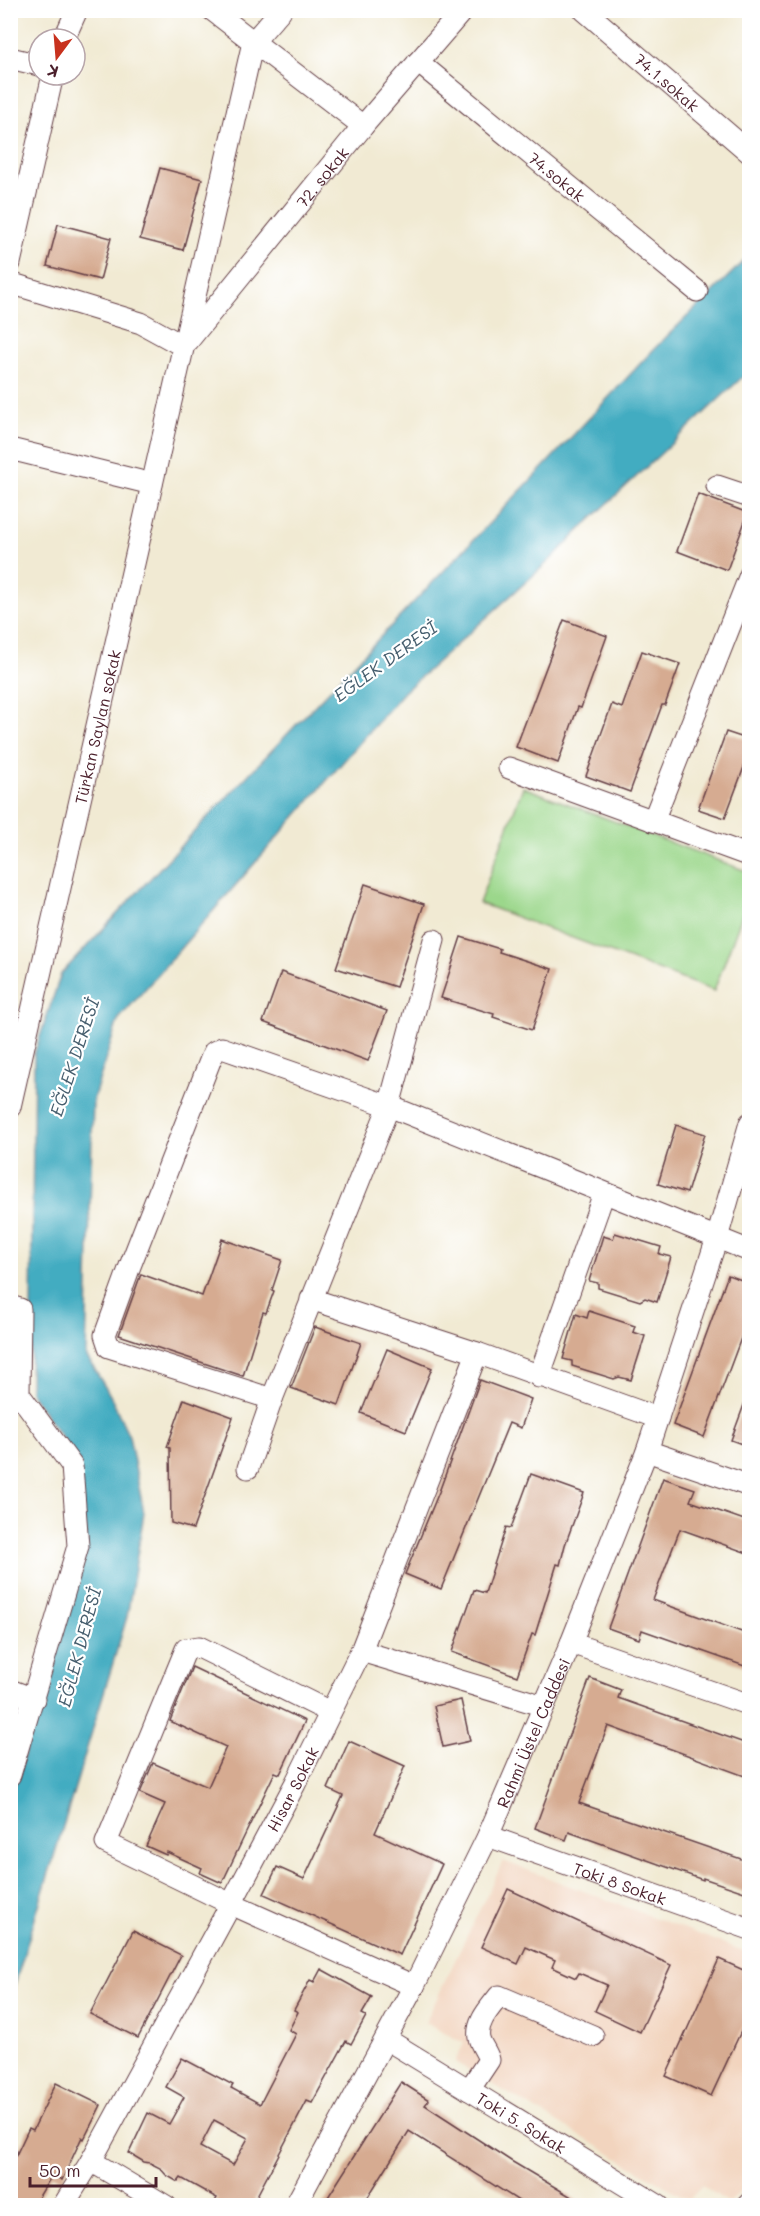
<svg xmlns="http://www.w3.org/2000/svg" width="760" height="2216" viewBox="0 0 760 2216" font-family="Mali,sans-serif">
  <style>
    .built { fill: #f2d4be }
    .green { fill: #9bd78b; stroke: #727b5b; stroke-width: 1.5 }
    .water { fill: #42acc1; stroke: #466676; stroke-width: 1.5 }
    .building { fill: #d6ab91; fill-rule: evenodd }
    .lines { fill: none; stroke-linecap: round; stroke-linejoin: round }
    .minor-casing { stroke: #633d44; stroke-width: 23 }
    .minor { stroke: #fff; stroke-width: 21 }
    .labels { text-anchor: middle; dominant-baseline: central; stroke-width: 4.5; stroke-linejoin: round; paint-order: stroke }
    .street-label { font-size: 16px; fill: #4a1f2b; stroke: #fff }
    .water-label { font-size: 18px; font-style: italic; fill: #465e6e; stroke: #fff }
  </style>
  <rect width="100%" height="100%" fill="#fff"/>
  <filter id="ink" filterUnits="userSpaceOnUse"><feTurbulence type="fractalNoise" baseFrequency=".0167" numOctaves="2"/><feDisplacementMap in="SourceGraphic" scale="12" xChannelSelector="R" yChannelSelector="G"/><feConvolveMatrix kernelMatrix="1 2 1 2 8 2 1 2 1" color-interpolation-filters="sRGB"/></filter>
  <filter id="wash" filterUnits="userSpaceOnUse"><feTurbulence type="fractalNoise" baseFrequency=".008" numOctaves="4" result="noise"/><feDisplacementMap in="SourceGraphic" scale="24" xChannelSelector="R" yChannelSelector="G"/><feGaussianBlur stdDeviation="1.35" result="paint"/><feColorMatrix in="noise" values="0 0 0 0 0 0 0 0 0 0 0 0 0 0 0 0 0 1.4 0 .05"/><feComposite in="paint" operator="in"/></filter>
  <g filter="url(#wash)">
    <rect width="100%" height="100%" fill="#f1ead3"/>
    <path class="built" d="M503,1861L749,1953V2183L728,2203L702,2185L689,2200L455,2062L464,2043L425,2023Z"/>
    <path class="green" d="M523,787L749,872V896L714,991L479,903Z"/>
    <path class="water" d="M749,256V371L588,522L548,562L404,692L118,1020L93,1100L86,1355L110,1395L129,1436L144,1513L127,1617L11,1997V1799L61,1631L79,1463L30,1392L34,1054L61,974L204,821L548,462L654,349Z"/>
    <g id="blocks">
      <g class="building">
        <path d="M160,168L202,179L183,250L140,239Z"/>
        <path d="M58,224L111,238L100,280L47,266Z"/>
        <path d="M698,494L748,513L727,570L677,551Z"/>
        <path d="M564,620L607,636L581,708L578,707L558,763L516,747Z"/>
        <path d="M642,651L680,664L665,705H662L630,792L586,776L612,704L622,708Z"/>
        <path d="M726,732L750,740V751L725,818L698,809Z"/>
        <path d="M365,884L424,904L396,987L336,968Z"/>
        <path d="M461,937L500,949L499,952L552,969L532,1030L493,1017L494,1014L441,998Z"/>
        <path d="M281,972L387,1011L368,1061L263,1022Z"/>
        <path d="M676,1125L705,1134L687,1193L658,1184Z"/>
        <path d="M615,1233L661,1247L659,1254L671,1257L657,1302L645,1298L640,1301L598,1288V1283L589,1281L603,1236L613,1239Z"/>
        <path d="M222,1239L282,1260L272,1290L274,1291L266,1313L263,1312L243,1376L119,1335L141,1274L202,1296Z"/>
        <path d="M728,1275L750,1283V1314L704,1437L673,1425Z"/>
        <path d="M589,1311L635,1326L633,1332L645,1336L631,1380L619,1377L614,1379L572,1366V1361L563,1359L576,1314L587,1318Z"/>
        <path d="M315,1327L361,1343L339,1405L291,1388Z"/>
        <path d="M387,1349L432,1368L406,1431L361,1413Z"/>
        <path d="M480,1380L531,1399L521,1428L509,1423L441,1589L405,1574L439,1492Z"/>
        <path d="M748,1394L750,1395V1447L731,1440Z"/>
        <path d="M184,1399L233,1417L193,1529L171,1523L170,1448L167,1447Z"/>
        <path d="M531,1474L584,1493L565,1545L560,1565L557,1564L535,1635L532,1634L517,1676L452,1652L474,1590L485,1593L506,1527L511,1528Z"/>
        <path d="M663,1478L695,1489L690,1501L750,1522V1554L680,1529L653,1600L750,1635V1668L642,1630L639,1639L608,1628Z"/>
        <path d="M192,1667L305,1721L280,1774L275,1772L222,1883L200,1873L202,1868L167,1852L166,1855L146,1846L165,1804L140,1793L153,1763L208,1787L226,1747L170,1721Z"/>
        <path d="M590,1678L621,1690L618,1698L750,1745V1778L608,1726L579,1803L750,1862V1894L703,1878V1880L569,1832L566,1840L535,1828Z"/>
        <path d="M461,1700L470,1741L443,1747L434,1706Z"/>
        <path d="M349,1741L405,1766L375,1833L442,1864L400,1955L264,1894L277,1867L304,1879L343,1796L328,1789Z"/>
        <path d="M508,1889L671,1965L640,2032L595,2011L607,1985L579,1973L576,1978L552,1967L555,1960L526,1947L518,1964L481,1947Z"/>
        <path d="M133,1931L181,1955L138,2038L90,2014Z"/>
        <path d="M719,1959L750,1973V2012L711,2096L666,2076Z"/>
        <path d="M321,1969L372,1997L362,2014L366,2016L351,2044L346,2041L312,2103L307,2101L252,2205H213L217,2198L181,2178L178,2182L166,2175L160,2168L150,2163L144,2162L129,2153L148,2113L169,2124L184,2097L166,2087L182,2058L233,2085L231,2088L260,2104L296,2034L289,2030L298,2012L294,2010L310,1980L314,1982ZM214,2120L248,2138L233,2165L200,2147Z"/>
        <path d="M401,2082L429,2100L425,2105L511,2161L585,2205H525L409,2131L363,2205H323Z"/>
        <path d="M56,2083L101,2105L84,2139L82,2137L62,2180L52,2175L34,2205H10V2168L29,2128L33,2130Z"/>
      </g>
    </g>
  </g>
  <g filter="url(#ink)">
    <use href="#blocks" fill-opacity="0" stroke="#633d44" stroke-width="1.5"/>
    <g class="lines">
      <g class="minor-casing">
        <g id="minor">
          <path d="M212,10L363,126"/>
          <path id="s1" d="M584,10L750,153"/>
          <path d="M64,39L77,10"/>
          <path d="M10,58L39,65"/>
          <path id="s2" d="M418,62L697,291"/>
          <path d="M10,263L53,75"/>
          <path d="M10,283L141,323L183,346"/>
          <path id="s3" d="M188,341L363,126L463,10"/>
          <path d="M10,449L152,484"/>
          <path d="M717,486L750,497"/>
          <path d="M509,768L750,856"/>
          <path d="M653,821L750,575"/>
          <path id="s4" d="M10,1107L253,42L281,10"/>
          <path d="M311,1299L477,1353L658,1418"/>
          <path d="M10,1306L20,1309L19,1394L72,1466L78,1546L10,1775"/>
          <path d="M539,1377L604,1193"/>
          <path d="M272,1399L109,1347L105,1335L130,1266L210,1061L214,1052L222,1048L389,1106L750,1251"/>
          <path d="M647,1451L750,1486"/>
          <path d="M248,1468L272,1399L389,1106L434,940"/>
          <path d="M571,1643L750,1705"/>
          <path d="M361,1651L544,1706"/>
          <path d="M10,1690L34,1699"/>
          <path d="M330,1712L199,1647L186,1649L106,1843L231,1904L414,1986"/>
          <path id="s5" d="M488,1836L750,1929"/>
          <path id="s6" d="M386,2039L659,2206"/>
          <path d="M469,2090L489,2060C487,2052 481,2046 479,2038C476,2022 490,2008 499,1996L593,2036"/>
          <path d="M91,2161L166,2206"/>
          <path id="s7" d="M63,2206L91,2161L231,1904L295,1784L361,1651L477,1353"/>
          <path id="s8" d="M295,2206L414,1986L488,1836L571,1643L647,1451L717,1238L750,1123"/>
          <path d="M747,2206L750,2203"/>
        </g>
      </g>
      <use href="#minor" class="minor"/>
    </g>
  </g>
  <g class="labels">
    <g class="street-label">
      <text stroke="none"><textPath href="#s1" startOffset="110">74.1.sokak</textPath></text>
      <text stroke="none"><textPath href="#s3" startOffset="212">72. sokak</textPath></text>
      <text stroke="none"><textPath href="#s2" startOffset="180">74.sokak</textPath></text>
      <text stroke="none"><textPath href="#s4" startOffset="390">Türkan Saylan sokak</textPath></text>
      <text stroke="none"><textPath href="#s8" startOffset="530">Rahmi Üstel Caddesi</textPath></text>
      <text stroke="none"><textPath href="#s7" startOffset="476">Hisar Sokak</textPath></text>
      <text stroke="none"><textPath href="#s5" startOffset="140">Toki 8 Sokak</textPath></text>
      <text stroke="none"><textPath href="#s6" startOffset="159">Toki 5. Sokak</textPath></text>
    </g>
    <g class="water-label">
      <text transform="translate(385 661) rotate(-36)">EĞLEK DERESİ</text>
      <text transform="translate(74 1057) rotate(-72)">EĞLEK DERESİ</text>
      <text transform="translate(79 1647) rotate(-75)">EĞLEK DERESİ</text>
    </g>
  </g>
  <rect width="760" height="2216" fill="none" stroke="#fff" stroke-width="36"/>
  <g transform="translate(57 57) rotate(196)"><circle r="28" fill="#ffffff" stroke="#b7a5aa" stroke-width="1.5"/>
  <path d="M0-4.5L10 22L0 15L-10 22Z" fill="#c8321e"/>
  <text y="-9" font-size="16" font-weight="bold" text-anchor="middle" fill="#4a1f2b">K</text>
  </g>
  <path d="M30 2177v9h126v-9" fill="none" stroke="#4a1f2b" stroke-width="3"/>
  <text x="39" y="2177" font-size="18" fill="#4a1f2b" stroke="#ffffff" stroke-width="4.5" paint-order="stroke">50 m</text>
</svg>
